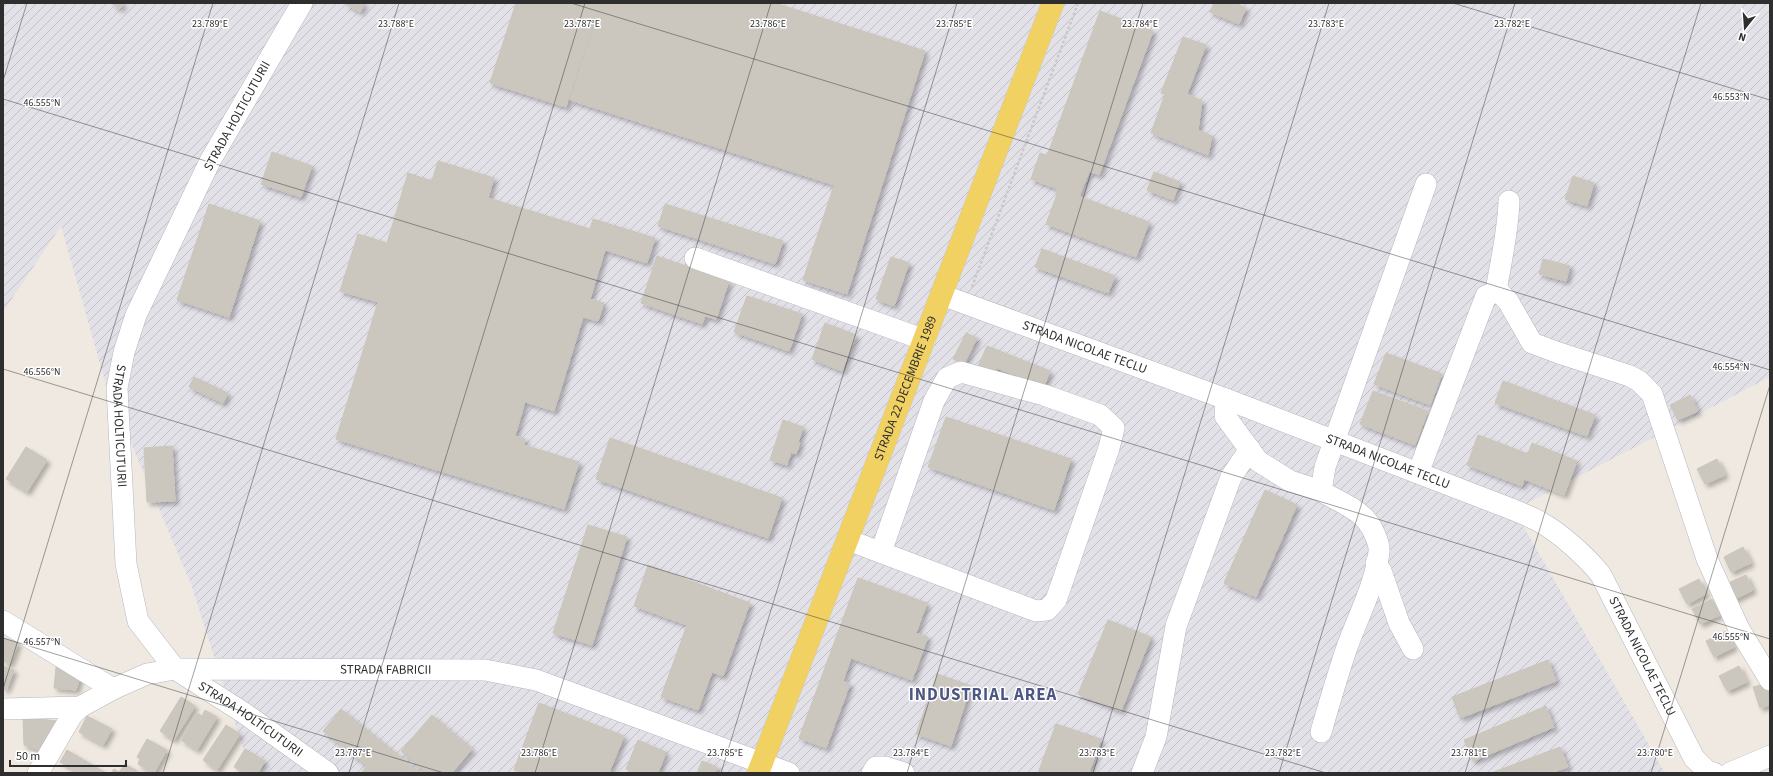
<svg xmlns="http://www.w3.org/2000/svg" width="1773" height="776" viewBox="0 0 1773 776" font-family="'Source Sans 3',sans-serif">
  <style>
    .industrial { fill: url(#industrial-furrows) }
    .building { fill: #cbc7bf; stroke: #cbc5ba; filter: url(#shadow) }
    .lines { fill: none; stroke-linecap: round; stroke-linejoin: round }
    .minor-casing { stroke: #b4b7c1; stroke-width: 22 }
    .major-casing { stroke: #c9c9c9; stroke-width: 23 }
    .path { stroke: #c9c9c9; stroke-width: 2.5; stroke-dasharray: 3 2; stroke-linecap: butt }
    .minor { stroke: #fff; stroke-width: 21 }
    .major { stroke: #f2d163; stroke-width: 22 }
    .ticks { fill: none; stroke: #2e2e2e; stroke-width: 1; stroke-opacity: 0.45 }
    .labels { text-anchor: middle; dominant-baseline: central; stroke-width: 3; stroke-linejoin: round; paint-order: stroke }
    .street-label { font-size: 13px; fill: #2e2e2e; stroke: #fff }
    .district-label { font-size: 17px; font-weight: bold; letter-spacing: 1px; fill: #4d5680; stroke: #fff }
    .ticks-label { font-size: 10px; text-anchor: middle; fill: #2e2e2e; stroke: #fff; stroke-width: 3; stroke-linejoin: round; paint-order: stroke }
  </style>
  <defs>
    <pattern id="industrial-furrows" width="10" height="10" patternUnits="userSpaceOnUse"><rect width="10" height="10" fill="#e3e1e8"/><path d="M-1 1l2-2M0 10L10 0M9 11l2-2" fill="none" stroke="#c3c1c7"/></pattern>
    <filter id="shadow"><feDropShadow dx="3.5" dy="3.5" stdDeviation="2" flood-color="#0004"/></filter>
  </defs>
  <rect width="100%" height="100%" fill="#efe9e1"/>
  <path class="industrial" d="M3,3H1770V377L1514,510L1665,773H251L191,584L106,385L61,226L3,312Z"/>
  <g class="building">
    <path d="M111,3H124L120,9Z"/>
    <path d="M344,3H365L360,12Z"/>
    <path d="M516,3H600L566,107L490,83Z"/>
    <path d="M601,3H775L925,51L847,294L803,280L834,185L570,100Z"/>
    <path d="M1214,3H1235L1246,8L1239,24L1210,12Z"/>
    <path d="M1100,11L1153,31L1099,175L1047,156Z"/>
    <path d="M1183,37L1206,45L1187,94L1202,101L1198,130L1212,136L1208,155L1151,133L1165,94L1161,93Z"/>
    <path d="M272,152L312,166L301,197L261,184Z"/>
    <path d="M1040,153L1089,172L1079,197L1031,179Z"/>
    <path d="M438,161L494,178L488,198L590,229L593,219L655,238L647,263L605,250L590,299L604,303L598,321L583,317L554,411L525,402L515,436L525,439L524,445L579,462L564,509L336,439L378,302L340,291L358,234L387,243L408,173L432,181Z"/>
    <path d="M1154,172L1180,182L1173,200L1147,190Z"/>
    <path d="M1573,176L1594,183L1587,206L1565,199Z"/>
    <path d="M1059,189L1149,222L1136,257L1046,224Z"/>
    <path d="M209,204L260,221L229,317L177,300Z"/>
    <path d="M665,204L783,241L775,264L658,226Z"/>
    <path d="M1042,249L1115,276L1108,293L1035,267Z"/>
    <path d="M657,256L729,281L716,319L705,316L702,324L641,303Z"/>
    <path d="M891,257L909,263L894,306L876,299Z"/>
    <path d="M1543,259L1570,266L1566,281L1539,274Z"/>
    <path d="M747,296L802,314L789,351L734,332Z"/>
    <path d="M825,323L856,335L842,371L812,359Z"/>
    <path d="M966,333L977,338L964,364L953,359Z"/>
    <path d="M987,346L1050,371L1044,386L997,368L993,378L976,371Z"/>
    <path d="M1386,353L1442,374L1430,405L1374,384Z"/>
    <path d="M194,377L228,393L223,403L189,387Z"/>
    <path d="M1503,381L1595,415L1587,436L1495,403Z"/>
    <path d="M1373,391L1428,411L1415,445L1360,424Z"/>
    <path d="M1690,395L1698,411L1678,420L1670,405Z"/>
    <path d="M946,417L1071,459L1054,510L928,467Z"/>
    <path d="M783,420L803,427L798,443H800L796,454L791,452L787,465L770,460Z"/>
    <path d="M1478,435L1528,454L1532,443L1577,461L1564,495L1524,479L1522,486L1467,465Z"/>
    <path d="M610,438L782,498L768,538L596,479Z"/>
    <path d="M172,446L175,501L147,502L144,448Z"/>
    <path d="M26,447L47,460L27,492L6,479Z"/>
    <path d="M1717,459L1725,475L1705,484L1697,469Z"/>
    <path d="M1265,490L1297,505L1256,597L1224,583Z"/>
    <path d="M588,525L627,537L592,645L553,633Z"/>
    <path d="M1743,547L1751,563L1731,572L1724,557Z"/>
    <path d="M648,565L750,603L723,676L712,672L698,710L661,697L687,625L634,606Z"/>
    <path d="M1746,575L1753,590L1733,600L1726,584Z"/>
    <path d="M858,578L927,603L916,633L928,637L912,680L851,658L843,681L850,684L826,748L799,738Z"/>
    <path d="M1699,579L1706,594L1687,604L1679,589Z"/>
    <path d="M1712,599L1720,615L1700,624L1692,609Z"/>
    <path d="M1108,620L1151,637L1121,711L1078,694Z"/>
    <path d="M1726,631L1734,647L1714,657L1706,641Z"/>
    <path d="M3,638L18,643L10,664L3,661Z"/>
    <path d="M57,658L81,674L76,690L54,688Z"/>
    <path d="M1548,660L1556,681L1460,718L1452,697Z"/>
    <path d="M3,666L14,670L6,690L3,689Z"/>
    <path d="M1739,666L1747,682L1727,691L1719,676Z"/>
    <path d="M937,674L971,686L951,746L916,734Z"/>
    <path d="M1768,683L1770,688V705L1760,708L1753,687Z"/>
    <path d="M181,697L195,706L174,740L160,731Z"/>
    <path d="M539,703L624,736L609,773H523L514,770Z"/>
    <path d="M1546,706L1554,727L1473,761L1464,740Z"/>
    <path d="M341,709L419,772L361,773L367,766L323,731Z"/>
    <path d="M205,710L217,717L197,750L181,740L197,713L202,716Z"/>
    <path d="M432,715L472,749L452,773H427L401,751Z"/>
    <path d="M87,716L112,729L103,745L79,732Z"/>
    <path d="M23,717L57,721L40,750L24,745Z"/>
    <path d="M1056,724L1101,739L1089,773H1038Z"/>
    <path d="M226,725L240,734L217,770L203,760Z"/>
    <path d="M147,739L167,750L154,773L138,764L140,759L137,757Z"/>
    <path d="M638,740L666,752L658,773H636L626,769Z"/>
    <path d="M1560,747L1568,767L1551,773H1491Z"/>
    <path d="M245,749L265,761L258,773H245L234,767Z"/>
    <path d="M67,750L106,773H79L60,762Z"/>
    <path d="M702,761L717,767L715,773H697Z"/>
    <path d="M125,764L137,771L136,773H111L114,769L119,772Z"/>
  </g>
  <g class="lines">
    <g class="minor-casing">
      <g id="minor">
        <path id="s1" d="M302,3L210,161L136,315L124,352L117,388L126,564L138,621L175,669L244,713L328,773"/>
        <path d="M695,258L925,340"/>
        <path d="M1496,291C1501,261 1508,232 1509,201"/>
        <path id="s2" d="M942,295L1226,399L1514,510C1523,514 1532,517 1540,522C1559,532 1588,558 1601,575L1694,758L1707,771L1714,773"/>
        <path d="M1226,399L1225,416L1258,461L1290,481L1321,491"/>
        <path d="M1418,473L1486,296L1498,291L1508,301L1532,343L1559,353L1630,376L1639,381L1652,394L1707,559L1739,629L1770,680"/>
        <path d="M848,540L1036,611L1047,610L1056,600L1109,448L1114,428L1100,415L1044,395L961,372L947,378L934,401L881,552"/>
        <path d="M1376,563L1381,571L1399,623L1413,649"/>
        <path d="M3,621L113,689"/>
        <path id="s3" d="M3,709L80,707L113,689L147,674L175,669L485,670L536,680L789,773"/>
        <path d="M1321,732C1329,704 1337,677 1346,650C1357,618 1375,586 1379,552C1380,543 1372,527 1367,521C1356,507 1335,500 1321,491L1325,467L1426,184"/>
        <path d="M38,773L72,715L80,707"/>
        <path d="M872,773L876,767H885L904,773"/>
        <path d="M1142,773L1156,737L1176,626L1231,477L1250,449"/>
        <path d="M1730,773L1770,756"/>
      </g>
    </g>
    <g class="major-casing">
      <g id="major">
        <path id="s4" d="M758,773L1053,3"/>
      </g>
    </g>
    <path class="path" d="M972,287L1078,3"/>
    <use href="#minor" class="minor"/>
    <use href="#major" class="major"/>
  </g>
  <path class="ticks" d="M571,3L1770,370M1453,3L1770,100M3,81L27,3M3,99L1770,639M3,369L1326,773M3,638L444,773M3,689L213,3M163,773L399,3M349,773L585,3M535,773L771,3M721,773L957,3M907,773L1143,3M1093,773L1329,3M1279,773L1515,3M1465,773L1701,3M1651,773L1770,385"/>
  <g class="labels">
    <g class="street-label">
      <text transform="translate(237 116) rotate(-61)">STRADA HOLTICUTURII</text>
      <text stroke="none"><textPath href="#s2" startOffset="152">STRADA NICOLAE TECLU</textPath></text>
      <text stroke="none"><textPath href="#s4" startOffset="412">STRADA 22 DECEMBRIE 1989</textPath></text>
      <text stroke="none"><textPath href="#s1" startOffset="467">STRADA HOLTICUTURII</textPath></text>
      <text stroke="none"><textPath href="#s2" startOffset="476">STRADA NICOLAE TECLU</textPath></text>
      <text stroke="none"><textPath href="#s2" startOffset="812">STRADA NICOLAE TECLU</textPath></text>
      <text stroke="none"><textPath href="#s3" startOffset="391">STRADA FABRICII</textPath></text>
      <text stroke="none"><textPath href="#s1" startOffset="815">STRADA HOLTICUTURII</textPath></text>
    </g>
    <g class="district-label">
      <text x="983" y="695">INDUSTRIAL AREA</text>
    </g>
  </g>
  <g class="ticks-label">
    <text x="210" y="27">23.789°E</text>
    <text x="396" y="27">23.788°E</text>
    <text x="582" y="27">23.787°E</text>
    <text x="768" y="27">23.786°E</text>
    <text x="954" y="27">23.785°E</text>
    <text x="1140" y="27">23.784°E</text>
    <text x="1326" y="27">23.783°E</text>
    <text x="1512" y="27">23.782°E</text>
    <text x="1731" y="100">46.553°N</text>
    <text x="42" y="106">46.555°N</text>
    <text x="1731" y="370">46.554°N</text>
    <text x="42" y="375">46.556°N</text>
    <text x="1731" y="640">46.555°N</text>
    <text x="42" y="645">46.557°N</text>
    <text x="353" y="756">23.787°E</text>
    <text x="539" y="756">23.786°E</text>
    <text x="725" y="756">23.785°E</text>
    <text x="911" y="756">23.784°E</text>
    <text x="1097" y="756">23.783°E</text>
    <text x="1283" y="756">23.782°E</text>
    <text x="1469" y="756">23.781°E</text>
    <text x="1655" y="756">23.780°E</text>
  </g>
  <rect width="1773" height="776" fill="none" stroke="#2e2e2e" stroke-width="8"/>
  <g transform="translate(1745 28) rotate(197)" stroke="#ffffff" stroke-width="3" paint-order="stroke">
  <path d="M0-3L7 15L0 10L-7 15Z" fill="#2e2e2e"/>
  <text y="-6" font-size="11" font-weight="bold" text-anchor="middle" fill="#2e2e2e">N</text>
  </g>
  <path d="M10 760v6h116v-6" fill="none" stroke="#2e2e2e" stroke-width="2"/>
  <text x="16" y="760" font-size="12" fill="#2e2e2e" stroke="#ffffff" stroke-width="3" paint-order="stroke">50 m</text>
</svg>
